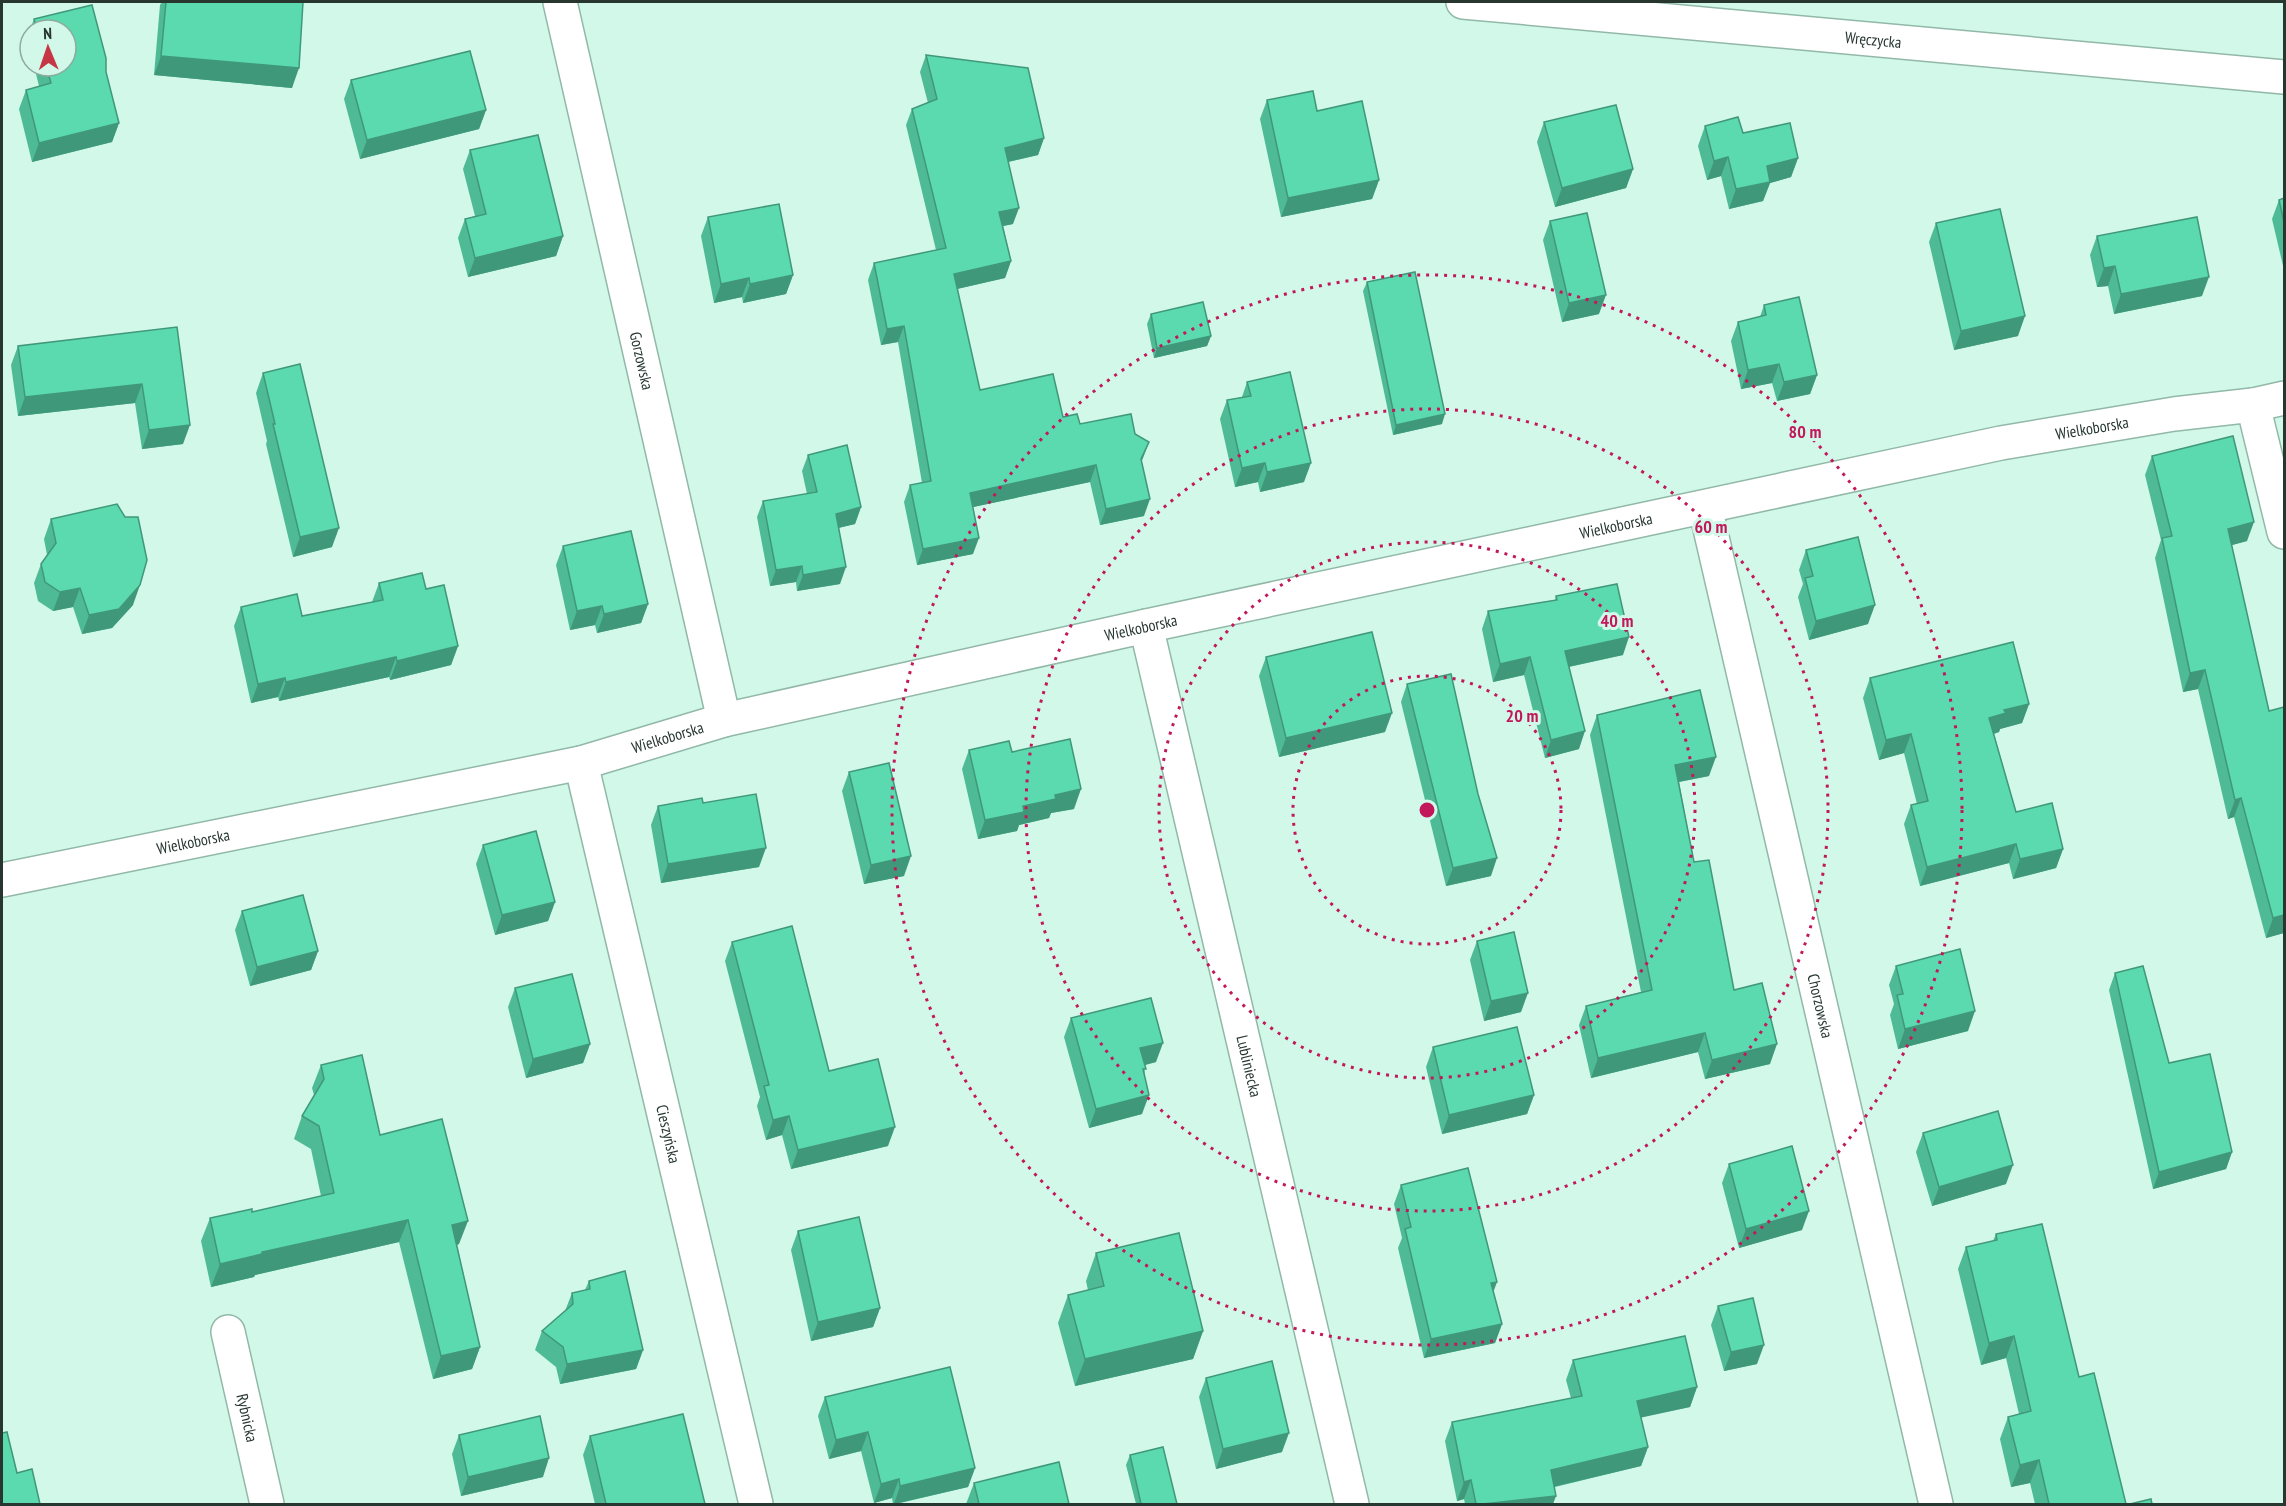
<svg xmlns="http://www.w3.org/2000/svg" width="2286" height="1506" viewBox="0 0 2286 1506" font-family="'PT Sans Narrow',sans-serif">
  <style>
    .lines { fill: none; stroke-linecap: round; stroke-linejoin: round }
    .street-casing { stroke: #92b8a8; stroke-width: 36 }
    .secondary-casing { stroke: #92b8a8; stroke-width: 36 }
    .street { stroke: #fff; stroke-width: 33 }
    .secondary { stroke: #fff; stroke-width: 33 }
    .wall { fill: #4ebb96 }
    .shaded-wall { fill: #40987a }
    .building { fill: #5bd9af; stroke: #40987a; stroke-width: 1.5 }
    .ring { fill: none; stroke: #c2185b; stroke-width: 3; stroke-dasharray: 3 6 }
    .labels { text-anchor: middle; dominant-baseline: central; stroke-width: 6; stroke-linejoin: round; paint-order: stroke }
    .street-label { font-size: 16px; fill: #273730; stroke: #d1f8e8 }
    .centre { fill: #c2185b; stroke: #d1f8e8; stroke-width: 3 }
    .ring-label { font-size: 18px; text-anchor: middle; font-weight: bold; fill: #c2185b; stroke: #d1f8e8; stroke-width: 6; stroke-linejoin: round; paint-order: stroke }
  </style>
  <rect width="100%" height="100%" fill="#d1f8e8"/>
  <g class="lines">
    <g class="street-casing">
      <g id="street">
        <path id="s1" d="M560,2L724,720"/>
        <path d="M2253,405L2284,532"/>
        <path id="s2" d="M1705,507L1936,1504"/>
        <path id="s3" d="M1146,626L1352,1504"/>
        <path id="s4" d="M581,763L756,1504"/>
        <path id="s5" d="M228,1332L267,1504"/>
      </g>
    </g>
    <g class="secondary-casing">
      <g id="secondary">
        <path id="s6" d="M1463,2L2284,77"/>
        <path id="s7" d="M2,880L581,763L724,720L1146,626L2001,443L2174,414L2253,405L2284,398"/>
      </g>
    </g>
    <use href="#street" class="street"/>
    <use href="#secondary" class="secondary"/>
  </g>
  <g class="wall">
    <path d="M162,2H303L292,88L154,75L160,5Z"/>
    <path d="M92,5L106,58V72L119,123L112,142L32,162L19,109L26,90L39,86L34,66H66V30H30V51L27,38L34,19Z"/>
    <path d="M926,55L1044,138L1038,155L1008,162L1013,224L1003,226L1011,261L1005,278L957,289L980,390L1063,417L1080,424L1135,434L1149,442L1141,462L1144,516L1100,525L1090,482L973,507V554L917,565L904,502L910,485L922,483L898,342L881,345L868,280L874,263L936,250L906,125L912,109L928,103L920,72Z"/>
    <path d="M351,80L486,110L479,129L360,159L344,99Z"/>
    <path d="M1267,100L1317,111L1379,180L1372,199L1281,217L1260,119Z"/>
    <path d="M1544,122L1633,169L1626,188L1555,207L1537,142Z"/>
    <path d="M1705,126L1743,133L1798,158L1791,177L1770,183L1763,201L1729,209L1721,176L1707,180L1698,146Z"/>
    <path d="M470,150L563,236L556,256L468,277L458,238L465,219L475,216L463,169Z"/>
    <path d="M2284,198V270L2272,219L2279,200Z"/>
    <path d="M708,217L793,275L786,294L743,303L742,297L714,303L701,236Z"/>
    <path d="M1550,221L1599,314L1562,322L1543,240Z"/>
    <path d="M1936,223L2018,336L1954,350L1929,242Z"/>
    <path d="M2097,236L2202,296L2114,314L2108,286L2097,287L2090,255Z"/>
    <path d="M1367,282L1442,424L1393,435L1363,291Z"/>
    <path d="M1764,305L1817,375L1810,394L1777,401L1772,383L1741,389L1731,341L1738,322L1760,317Z"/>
    <path d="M1151,314L1211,336L1207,346L1154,358L1147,324Z"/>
    <path d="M177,327L183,444L142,449L135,403L18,416L11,365L18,346Z"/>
    <path d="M263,373L332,547L293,557L266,444L267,441L256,393Z"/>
    <path d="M1247,382L1304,482L1260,492L1258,482L1235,487L1220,419L1227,400L1242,397Z"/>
    <path d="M808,455L861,507L855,524L838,528L840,584L797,591L796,582L770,586L757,517L763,501L807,494L802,471Z"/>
    <path d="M2152,456L2247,541L2232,545L2284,933L2266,938L2234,817L2228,819L2198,689L2183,692L2155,558L2161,540L2145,475Z"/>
    <path d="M51,519L133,605L112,628L82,634L73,607L53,611L38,601L34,583L41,564L47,555L44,539Z"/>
    <path d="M563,546L648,604L641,623L597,633L595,625L570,630L556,565Z"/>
    <path d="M1806,550L1868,624L1809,640L1798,597L1803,584L1799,570Z"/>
    <path d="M379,583L426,589L458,646L451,665L390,680L389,677L279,701L278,697L251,703L234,626L241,607L302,616L372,602Z"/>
    <path d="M1556,596L1623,655L1569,667L1579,749L1545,758L1524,675L1493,682L1482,629L1488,611L1555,600Z"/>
    <path d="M1266,657L1385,732L1279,757L1259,676Z"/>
    <path d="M1870,678L2029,704L2022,723L2000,729L1999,732L1994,734L2016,812L2063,849L2056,868L2013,879L2009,863L1920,886L1904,824L1911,805L1917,804L1904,753L1879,760L1863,698Z"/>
    <path d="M1407,684L1491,876L1446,886L1401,702Z"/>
    <path d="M1597,715L1709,776L1679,782L1694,862L1734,990L1770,1064L1705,1079L1698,1052L1591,1078L1579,1025L1586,1006L1641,992L1590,735Z"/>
    <path d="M969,750L1012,752L1074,809L1051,813L1049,818L1019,825L1017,831L978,839L962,769Z"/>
    <path d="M849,772L904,876L864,884L842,791Z"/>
    <path d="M703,803L759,867L661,883L651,825L658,806Z"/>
    <path d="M483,845L555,902L548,921L495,935L476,864Z"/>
    <path d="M242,911L318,951L311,970L250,986L235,930Z"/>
    <path d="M1477,941L1521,1012L1484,1021L1470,960Z"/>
    <path d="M732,942L829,1071L888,1146L791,1169L782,1135L766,1140L757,1106L760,1097L725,961Z"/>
    <path d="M1896,966L1968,1031L1898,1049L1890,1015L1894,1004L1889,985Z"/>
    <path d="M2115,973L2169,1063L2232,1152L2226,1169L2153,1189L2109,990Z"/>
    <path d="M515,988L590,1044L583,1063L526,1078L508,1007Z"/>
    <path d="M1071,1018L1156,1062L1145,1065L1142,1114L1089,1128L1064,1037Z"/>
    <path d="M1433,1047L1534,1095L1527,1114L1442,1134L1426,1067Z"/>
    <path d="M321,1065L380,1135L459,1244L457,1245L480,1347L472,1369L433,1379L399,1242L255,1275L254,1277L211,1287L201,1241L210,1218L252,1212L321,1196L311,1149L294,1139L302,1116L314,1095L312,1088Z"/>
    <path d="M1923,1133L2006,1184L1932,1206L1916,1152Z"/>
    <path d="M1729,1164L1802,1230L1739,1248L1722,1183Z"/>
    <path d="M1401,1185L1497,1282L1493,1290L1502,1324L1495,1343L1424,1358L1398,1248L1402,1238L1394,1204Z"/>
    <path d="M798,1231L880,1308L873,1327L811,1341L791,1250Z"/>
    <path d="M1996,1234L2079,1377L2126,1504H2035L2030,1483L2011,1487L2000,1439L2008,1417L2019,1414L2006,1358L1981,1365L1958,1269L1966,1247L1993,1241Z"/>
    <path d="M1096,1253L1203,1331L1193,1359L1075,1386L1058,1323L1068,1295L1088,1290L1086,1281Z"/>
    <path d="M589,1281L643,1350L636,1369L560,1384L556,1367L535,1350L542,1331L565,1311L572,1293L585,1290Z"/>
    <path d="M1718,1306L1757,1364L1724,1371L1711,1325Z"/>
    <path d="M1573,1360L1697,1387L1690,1407L1641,1417L1648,1447L1641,1466L1555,1487L1553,1504H1465L1464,1499L1457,1501L1445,1441L1452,1422L1571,1398L1566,1380Z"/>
    <path d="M1206,1378L1282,1452L1216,1469L1199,1397Z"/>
    <path d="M825,1397L975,1468L968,1487L896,1504H893L892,1498L874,1503L861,1451L829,1459L818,1416Z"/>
    <path d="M459,1435L543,1477L461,1496L452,1454Z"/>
    <path d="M590,1436L705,1504H595L583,1455Z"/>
    <path d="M1130,1455L1177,1504H1136L1126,1465Z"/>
    <path d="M974,1483L1069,1504H966Z"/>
  </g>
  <g class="shaded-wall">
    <path d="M161,56L299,68L292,88L154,75Z"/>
    <path d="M486,110L479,129L360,159L367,140Z"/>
    <path d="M119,123L112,142L32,162L39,143Z"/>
    <path d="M1044,138L1038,155L999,164L1005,148Z"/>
    <path d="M1728,157L1721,176L1707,180L1714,161Z"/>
    <path d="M1798,158L1791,177L1770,183L1763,201L1729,209L1736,189L1767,166Z"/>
    <path d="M1633,169L1626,188L1555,207L1562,188Z"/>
    <path d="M1379,180L1372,199L1281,217L1288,198Z"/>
    <path d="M1019,208L1013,224L993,228L999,212Z"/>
    <path d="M563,236L556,256L468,277L475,258Z"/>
    <path d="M1011,261L1005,278L948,291L954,274Z"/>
    <path d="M2115,266L2108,286L2097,287L2104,268Z"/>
    <path d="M793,275L786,294L743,303L750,284Z"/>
    <path d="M2209,277L2202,296L2114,314L2121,294Z"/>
    <path d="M749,278L742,297L714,303L721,284Z"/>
    <path d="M1606,295L1599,314L1562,322L1569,303Z"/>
    <path d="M2025,316L2018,336L1954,350L1961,331Z"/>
    <path d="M904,326L898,342L881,345L887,329Z"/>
    <path d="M1211,336L1207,346L1154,358L1157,348Z"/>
    <path d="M1779,364L1772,383L1741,389L1748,370Z"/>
    <path d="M1817,375L1810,394L1777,401L1784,382Z"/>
    <path d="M142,384L135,403L18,416L25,397Z"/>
    <path d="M1445,414L1442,424L1393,435L1396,425Z"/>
    <path d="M190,425L183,444L142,449L149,430Z"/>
    <path d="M1149,442L1143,458L1135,476L1141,459Z"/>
    <path d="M1265,463L1258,482L1235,487L1242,468Z"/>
    <path d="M1311,463L1304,482L1260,492L1267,472Z"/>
    <path d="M1096,465L1090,482L964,509L970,493Z"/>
    <path d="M1150,499L1144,516L1100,525L1106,509Z"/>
    <path d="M861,507L855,524L830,530L836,514Z"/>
    <path d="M2254,522L2247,541L2221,548L2228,529Z"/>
    <path d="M339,528L332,547L293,557L300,537Z"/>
    <path d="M979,538L973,554L917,565L923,549Z"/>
    <path d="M802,566L796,582L770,586L776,570Z"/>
    <path d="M846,567L840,584L797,591L803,575Z"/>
    <path d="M140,585L133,605L112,628L82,634L89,615Z"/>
    <path d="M80,588L73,607L53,611L60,592Z"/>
    <path d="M648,604L641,623L597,633L604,614Z"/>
    <path d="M1875,605L1868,624L1809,640L1816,621Z"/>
    <path d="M602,606L595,625L570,630L577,611Z"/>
    <path d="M1629,637L1623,655L1558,669L1565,651Z"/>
    <path d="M458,646L451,665L390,680L397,661Z"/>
    <path d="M396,657L389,677L279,701L286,682Z"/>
    <path d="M1530,657L1524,675L1493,682L1500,664Z"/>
    <path d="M2205,670L2198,689L2183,692L2190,673Z"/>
    <path d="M285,678L278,697L251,703L258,684Z"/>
    <path d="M2029,704L2022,723L2000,729L1999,732L1982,737L1989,718L2004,710Z"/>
    <path d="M1392,713L1385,732L1279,757L1286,738Z"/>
    <path d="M1585,731L1579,749L1545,758L1551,740Z"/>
    <path d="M1911,734L1904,753L1879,760L1886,740Z"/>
    <path d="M1716,757L1709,776L1668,784L1675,765Z"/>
    <path d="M1081,789L1074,809L1051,813L1049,818L1019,825L1017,831L978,839L985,820L1055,795Z"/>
    <path d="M2241,798L2234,817L2228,819L2235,800Z"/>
    <path d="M2016,844L2009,863L1920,886L1927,867Z"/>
    <path d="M766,848L759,867L661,883L668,864Z"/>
    <path d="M2063,849L2056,868L2013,879L2020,859Z"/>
    <path d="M911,856L904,876L864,884L871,865Z"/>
    <path d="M1497,858L1491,876L1446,886L1453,868Z"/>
    <path d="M555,902L548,921L495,935L502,915Z"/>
    <path d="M2284,915V933L2266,938L2273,918Z"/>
    <path d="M318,951L311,970L250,986L257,967Z"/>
    <path d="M1528,993L1521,1012L1484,1021L1491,1001Z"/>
    <path d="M1975,1011L1968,1031L1898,1049L1905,1029Z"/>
    <path d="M1705,1033L1698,1052L1591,1078L1598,1058Z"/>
    <path d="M1163,1043L1156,1062L1133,1068L1140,1048Z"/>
    <path d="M590,1044L583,1063L526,1078L533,1059Z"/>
    <path d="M1777,1044L1770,1064L1705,1079L1712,1060Z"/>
    <path d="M1149,1095L1142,1114L1089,1128L1096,1109Z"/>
    <path d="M1534,1095L1527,1114L1442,1134L1449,1115Z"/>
    <path d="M789,1116L782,1135L766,1140L773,1120Z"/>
    <path d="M895,1127L888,1146L791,1169L798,1150Z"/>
    <path d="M2232,1152L2226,1169L2153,1189L2159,1172Z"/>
    <path d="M2013,1165L2006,1184L1932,1206L1939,1187Z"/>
    <path d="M1809,1211L1802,1230L1739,1248L1746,1229Z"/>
    <path d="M408,1220L399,1242L255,1275L254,1277L211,1287L220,1264L262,1252Z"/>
    <path d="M468,1221L459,1244L444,1248L452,1225Z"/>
    <path d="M1497,1282L1490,1301L1491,1283Z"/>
    <path d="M880,1308L873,1327L811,1341L818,1322Z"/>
    <path d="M1502,1324L1495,1343L1424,1358L1431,1339Z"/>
    <path d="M1203,1331L1193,1359L1075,1386L1085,1359Z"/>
    <path d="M2014,1336L2006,1358L1981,1365L1989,1343Z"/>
    <path d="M1764,1345L1757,1364L1724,1371L1731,1352Z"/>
    <path d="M480,1347L472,1369L433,1379L441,1356Z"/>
    <path d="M643,1350L636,1369L560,1384L567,1364Z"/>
    <path d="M1697,1387L1690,1407L1630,1420L1637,1401Z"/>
    <path d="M868,1432L861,1451L829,1459L836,1440Z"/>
    <path d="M1289,1433L1282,1452L1216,1469L1223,1449Z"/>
    <path d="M1648,1447L1641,1466L1544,1489L1551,1470Z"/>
    <path d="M549,1458L543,1477L461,1496L468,1477Z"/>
    <path d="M2039,1460L2030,1483L2011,1487L2020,1465Z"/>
    <path d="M975,1468L968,1487L894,1504L900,1486Z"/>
    <path d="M899,1479L892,1498L874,1503L881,1484Z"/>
    <path d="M1471,1480L1464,1499L1457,1501L1464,1482Z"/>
    <path d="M1556,1496L1553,1504H1483Z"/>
  </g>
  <g class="building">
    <path d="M166,2H303L299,68L161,56Z"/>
    <path d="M92,5L106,58V72L119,123L39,143L26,90L51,83L46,66H66V30H37L34,19Z"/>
    <path d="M470,51L486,110L367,140L351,80Z"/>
    <path d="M926,55L1028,68L1044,138L1005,148L1019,208L999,212L1011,261L954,274L980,390L1053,374L1063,417L1077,414L1080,424L1131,414L1135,434L1149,442L1141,459L1150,499L1106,509L1096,465L970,493L979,538L923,549L910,485L931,481L904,326L887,329L874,263L946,248L912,109L937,99Z"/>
    <path d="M1313,91L1317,111L1362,101L1379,180L1288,198L1267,100Z"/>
    <path d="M1616,105L1633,169L1562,188L1544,122Z"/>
    <path d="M1738,117L1743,133L1790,123L1798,158L1767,166L1770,182L1736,189L1728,157L1714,161L1705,126Z"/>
    <path d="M538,135L563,236L475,258L465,219L486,214L470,150Z"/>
    <path d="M2284,198V222L2279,200Z"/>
    <path d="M779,204L793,275L750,284L749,278L721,284L708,217Z"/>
    <path d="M2000,209L2025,316L1961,331L1936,223Z"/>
    <path d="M1587,213L1606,295L1569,303L1550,221Z"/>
    <path d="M2197,217L2209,277L2121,294L2115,266L2104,268L2097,236Z"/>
    <path d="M1415,272L1445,414L1396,425L1367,282Z"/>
    <path d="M1799,297L1817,375L1784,382L1779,364L1748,370L1738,322L1766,315L1764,305Z"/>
    <path d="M1203,302L1211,336L1157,348L1151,314Z"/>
    <path d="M177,327L190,425L149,430L142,384L25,397L18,346Z"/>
    <path d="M300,364L339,528L300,537L273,424H275L263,373Z"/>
    <path d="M1290,372L1311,463L1267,472L1265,463L1242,468L1227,400L1251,396L1247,382Z"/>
    <path d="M2233,436L2254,522L2228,529L2269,711L2284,707V915L2273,918L2241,798L2235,800L2205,670L2190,673L2162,538L2172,536L2152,456Z"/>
    <path d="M847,445L861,507L836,514L846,567L803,575L802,566L776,570L763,501L817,492L808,455Z"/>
    <path d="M117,504L125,517H138L147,560L140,585L119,609L89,615L80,588L60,592L45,582L41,564L56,543L51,519Z"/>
    <path d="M631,531L648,604L604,614L602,606L577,611L563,546Z"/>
    <path d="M1858,537L1875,605L1816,621L1805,578L1813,576L1806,550Z"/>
    <path d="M422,573L426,589L444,585L458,646L397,661L396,657L286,682L285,678L258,684L241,607L297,594L302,616L383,600L379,583Z"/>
    <path d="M1617,584L1629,637L1565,651L1585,731L1551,740L1530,657L1500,664L1488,611L1557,600L1556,596Z"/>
    <path d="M1372,632L1392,713L1286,738L1266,657Z"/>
    <path d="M2013,642L2029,704L2004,710L2006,713L1989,718L2016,812L2052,803L2063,849L2020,859L2016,844L1927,867L1911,805L1928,801L1911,734L1886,740L1870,678Z"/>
    <path d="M1451,674L1478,794L1497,858L1453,868L1407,684Z"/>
    <path d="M1700,690L1716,757L1675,765L1694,862L1709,860L1734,990L1762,983L1777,1044L1712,1060L1705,1033L1598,1058L1586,1006L1652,990L1597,715Z"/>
    <path d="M1070,739L1081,789L1055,795L1056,799L1023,806L1024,812L985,820L969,750L1009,741L1012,752Z"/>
    <path d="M889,763L911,856L871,865L849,772Z"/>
    <path d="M756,794L766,848L668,864L658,806L702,798L703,803Z"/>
    <path d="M536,831L555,902L502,915L483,845Z"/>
    <path d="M303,895L318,951L257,967L242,911Z"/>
    <path d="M792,926L829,1071L878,1059L895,1127L798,1150L789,1116L773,1120L764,1086L769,1085L732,942Z"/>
    <path d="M1514,932L1528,993L1491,1001L1477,941Z"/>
    <path d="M1960,949L1975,1011L1905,1029L1897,995L1903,994L1896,966Z"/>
    <path d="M2143,966L2169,1063L2210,1054L2232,1152L2159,1172L2115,973Z"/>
    <path d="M572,974L590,1044L533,1059L515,988Z"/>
    <path d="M1151,998L1163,1043L1140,1048L1146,1069H1143L1149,1095L1096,1109L1071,1018Z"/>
    <path d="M1517,1027L1534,1095L1449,1115L1433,1047Z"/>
    <path d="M362,1055L380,1135L442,1119L468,1221L452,1225L480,1347L441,1356L408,1220L262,1252V1254L220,1264L210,1218L252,1209V1212L334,1193L319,1126L302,1116L324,1079L321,1065Z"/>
    <path d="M1998,1111L2013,1165L1939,1187L1923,1133Z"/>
    <path d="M1792,1146L1809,1211L1746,1229L1729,1164Z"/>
    <path d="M1468,1168L1497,1282L1491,1283L1502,1324L1431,1339L1405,1229L1411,1227L1401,1185Z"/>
    <path d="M859,1217L880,1308L818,1322L798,1231Z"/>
    <path d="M2042,1224L2079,1377L2094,1373L2126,1504H2049L2039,1460L2020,1465L2008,1417L2031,1411L2014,1336L1989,1343L1966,1247L1997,1240L1996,1234Z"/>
    <path d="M1179,1233L1203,1331L1085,1359L1068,1295L1104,1286L1096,1253Z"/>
    <path d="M625,1271L643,1350L567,1364L563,1347L542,1331L573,1304L572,1293L590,1289L589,1281Z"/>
    <path d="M1753,1298L1764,1345L1731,1352L1718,1306Z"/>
    <path d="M1685,1336L1697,1387L1637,1401L1648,1447L1551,1470L1556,1496L1483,1504H1476L1471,1480L1464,1482L1452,1422L1582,1396L1573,1360Z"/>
    <path d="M1272,1361L1289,1433L1223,1449L1206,1378Z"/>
    <path d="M950,1367L975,1468L900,1486L899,1479L881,1484L868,1432L836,1440L825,1397Z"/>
    <path d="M683,1414L705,1504H606L590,1436Z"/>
    <path d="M540,1416L549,1458L468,1477L459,1435Z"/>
    <path d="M7,1432L17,1473L32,1469L40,1504H2V1433Z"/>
    <path d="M1163,1447L1177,1504H1141L1130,1455Z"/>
    <path d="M1059,1462L1069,1504H979L974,1483Z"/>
    <path d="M2151,1499L2152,1504H2130Z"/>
  </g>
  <g class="ring">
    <circle cx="1427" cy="810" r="134"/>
    <circle cx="1427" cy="810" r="268"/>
    <circle cx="1427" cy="810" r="401"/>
    <circle cx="1427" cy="810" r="535"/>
  </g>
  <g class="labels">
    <g class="street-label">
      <text stroke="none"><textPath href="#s6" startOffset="412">Wręczycka</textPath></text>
      <text stroke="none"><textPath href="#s1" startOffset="368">Gorzowska</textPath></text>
      <text stroke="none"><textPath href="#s7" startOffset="2139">Wielkoborska</textPath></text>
      <text stroke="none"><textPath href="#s7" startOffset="1653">Wielkoborska</textPath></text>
      <text stroke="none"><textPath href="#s7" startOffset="1167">Wielkoborska</textPath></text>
      <text stroke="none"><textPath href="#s7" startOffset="681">Wielkoborska</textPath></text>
      <text stroke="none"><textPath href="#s7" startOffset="195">Wielkoborska</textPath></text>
      <text stroke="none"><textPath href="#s2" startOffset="512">Chorzowska</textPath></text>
      <text stroke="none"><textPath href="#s3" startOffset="452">Lubliniecka</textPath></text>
      <text stroke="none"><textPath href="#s4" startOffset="381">Cieszyńska</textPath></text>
      <text stroke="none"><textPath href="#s5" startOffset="88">Rybnicka</textPath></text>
    </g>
  </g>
  <circle cx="1427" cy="810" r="9" class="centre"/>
  <g class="ring-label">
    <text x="1805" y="438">80 m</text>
    <text x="1711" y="533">60 m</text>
    <text x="1617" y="627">40 m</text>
    <text x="1522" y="722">20 m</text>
  </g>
  <rect width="2286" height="1506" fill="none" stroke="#273730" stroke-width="6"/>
  <g transform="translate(48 48) rotate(358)"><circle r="28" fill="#d1f8e8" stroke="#8dab9e" stroke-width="1.5"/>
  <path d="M0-4.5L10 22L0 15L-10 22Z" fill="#c63645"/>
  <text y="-9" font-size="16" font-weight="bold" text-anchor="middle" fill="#273730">N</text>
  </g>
</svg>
